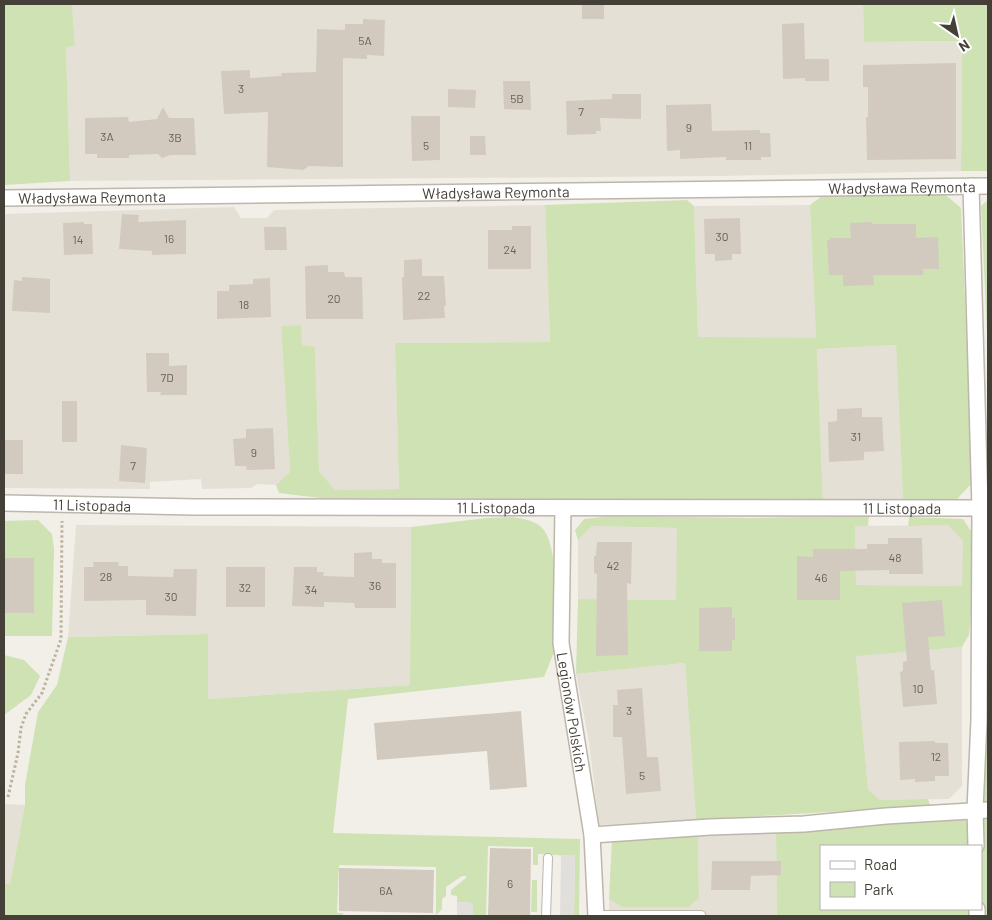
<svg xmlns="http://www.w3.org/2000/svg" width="992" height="920" viewBox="0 0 992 920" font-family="Barlow,sans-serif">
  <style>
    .residential { fill: #e5e0d6 }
    .green { fill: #cee2b4; fill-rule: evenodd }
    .parking { fill: #e1dfdc }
    .building { fill: #d2cabe }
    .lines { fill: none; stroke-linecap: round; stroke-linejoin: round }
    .service-casing { stroke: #bdb6ab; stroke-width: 10 }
    .minor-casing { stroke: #bdb6ab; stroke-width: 18 }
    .path { stroke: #bdb29e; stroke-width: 3; stroke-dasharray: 2.5 2.5; stroke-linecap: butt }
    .service { stroke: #fff; stroke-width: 8 }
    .minor { stroke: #fff; stroke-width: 15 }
    .labels { text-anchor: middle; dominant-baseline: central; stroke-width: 4; stroke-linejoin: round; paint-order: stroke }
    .number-label { font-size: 12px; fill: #686259 }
    .street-label { font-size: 15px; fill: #443f37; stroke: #fff }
  </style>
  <rect width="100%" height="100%" fill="#f2efe8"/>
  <g class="residential">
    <path d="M72,4H863L864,42L962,41L961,171L720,176L70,181L66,47L75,46Z"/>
    <path d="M545,205L550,342L395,343L399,489L335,490L319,471L315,348L302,345L300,325L281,327L290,472L276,485L257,484L251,488L202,489L201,479L150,482V489L4,488V214L234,207L241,218H267L274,210Z"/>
    <path d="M810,205L816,338H698L694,206Z"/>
    <path d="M896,345L903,499L823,503L817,349Z"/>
    <path d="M76,525L411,527L410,685L208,699L207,634L68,637Z"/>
    <path d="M948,525L964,541L962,586L856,585L855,526Z"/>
    <path d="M592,526L677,528V600L578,599V540Z"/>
    <path d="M962,647V786L949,799L880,800L868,789L856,655Z"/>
    <path d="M685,663L696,820L599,825L589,742L576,674Z"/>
    <path d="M4,804L25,805L10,885L4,884Z"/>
    <path d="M776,833L777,916H609V899L622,907L699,898L698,835Z"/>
  </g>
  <g class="green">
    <path d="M4,4H72L75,46L66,47L70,181L4,185Z"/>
    <path d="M863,4H988V171H961L962,41L864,42Z"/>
    <path d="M942,192L961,208L973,482L957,499H903L896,345L817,349L823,503L753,500L320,498L279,493L276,485L290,472L281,326L301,325L302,345L315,347L319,471L335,490L399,489L395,343L550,342L545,205L687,200L694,206L698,337L816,338L810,205L822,196Z"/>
    <path d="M988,200V354L981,206Z"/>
    <path d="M611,516L751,518L869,516L868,526H855L856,585L962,586L963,541L948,525L908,526L909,517L963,519L973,534L974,579L969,635L962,647L856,656L868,789L880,800L928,799L930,806L696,820L685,663L576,674L578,599L676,600L677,528L592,526L578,540L575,530L584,519Z"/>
    <path d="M512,517C542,521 548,528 553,557L554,652L544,677L348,699L333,833L580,839L579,916H574L575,856L538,854V865H533V847L488,846L486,916H473V903L457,902V896L451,895V890L466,878V876H462L446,887V896L442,899V909L436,915V867L339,865L337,913H343V916H4V884H10L25,805V785L38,712L57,685L68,637L208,634V699L410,685L411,527L487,518Z"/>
    <path d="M38,520L52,534L54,549L52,636H4V521Z"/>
    <path d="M4,655L24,660L40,676L31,695L4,715Z"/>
    <path d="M988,699V916H777L776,833L943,819L977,799L984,775ZM821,846H981V909H821Z"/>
    <path d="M698,835L699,898L688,907H622L609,899L612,838Z"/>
    <path d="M532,880H537V912H531Z"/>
  </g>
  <g class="parking">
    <path d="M561,855H575L574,916H560Z"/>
    <path d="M457,902L473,903V916H457Z"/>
  </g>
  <g class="building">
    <rect x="582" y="4" width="22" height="15"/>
    <path d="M363,19L385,20L384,56L367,55V59L343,58V167L309,166L303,170L267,167L268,112L224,114L221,71L250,70V78L282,76L281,73L316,72L317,29L345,30V24H363Z"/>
    <path d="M804,23L805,59H829V81H805V78L783,79L782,24Z"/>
    <path d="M956,63V159L867,160L866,117H868V87H863V65Z"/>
    <path d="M503,81H530L531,110L504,109Z"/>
    <path d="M448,89L476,90L475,108L448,107Z"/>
    <path d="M612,94H641V119L600,118L601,131H596V134L567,135L566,101L612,99Z"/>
    <path d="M711,104L712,131L760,130V133H770L771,157H761V160H726V157L680,159V150L667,151L666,105Z"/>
    <path d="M163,107L169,118H194L196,155H170L162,158L158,154L129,155V158H97V154H85V118L128,117L129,122L157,119Z"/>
    <path d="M411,116H440V160L412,161Z"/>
    <path d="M470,136H485L486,155H470Z"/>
    <path d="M122,214L139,215L138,222L186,220V254L152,255V251L119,249Z"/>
    <path d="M740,218L741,254H732V260L715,261V254H705L704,219Z"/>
    <path d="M84,222V224H92L93,254L64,255L63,223Z"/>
    <path d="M871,222L872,224H916V238L938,237L939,269H923V275H873L874,285L843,286V275H829L827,240H830V238H851L850,223Z"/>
    <path d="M512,226H531V269H488V230H512Z"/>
    <path d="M264,227H286L287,250H265Z"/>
    <path d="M422,259V276H444L446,306H444L445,318L403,320L402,277H404V260Z"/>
    <path d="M328,265V272H344L345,277H362L363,319H306L305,266Z"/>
    <path d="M22,277L50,279V313L12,311L14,280L22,281Z"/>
    <path d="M270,278L271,317L217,319V291H229V285L253,284V279Z"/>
    <path d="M146,353H169V366L187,365V395H160L161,392H147Z"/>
    <rect x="62" y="401" width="15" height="41"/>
    <path d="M862,408V417H882L884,451L864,452V460L829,462L828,422L837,421V409Z"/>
    <path d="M273,428L275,469L247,470L246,466H235L233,439L246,438V429Z"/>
    <rect x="4" y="440" width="19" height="34"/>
    <path d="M121,445L147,448L145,483L119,481Z"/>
    <path d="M888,538H922L923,574H889V570L840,571V600H797V556L813,557V549H867V544H888Z"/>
    <path d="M597,542H632L631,584L627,583L628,655L596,656L597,574L594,573V556H596Z"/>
    <path d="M372,552V559H382V563H396V608H355L354,603L324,602V607L292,606L294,567H317V572H324L323,576L354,577V553Z"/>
    <rect x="4" y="558" width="30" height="55"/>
    <path d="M93,562H119L118,566H128V576L173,577L174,569H197L196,616L146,615V600L84,601V567H94Z"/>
    <rect x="226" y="567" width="39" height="40"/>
    <path d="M942,600L945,636L928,637L931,670H934L937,704L903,707L900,672L903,671V662L907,661L902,603Z"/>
    <path d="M732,607V618H735V640H732V651H699V608Z"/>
    <path d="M642,688L647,757H658L661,791L626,794L622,737H613V705H618L617,690Z"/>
    <path d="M521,711L527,787L490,790L487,751L377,760L374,723Z"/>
    <path d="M935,741V743H948L949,776H935V781L915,782V779L900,780L899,742Z"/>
    <path d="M490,848L531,849L530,916H488Z"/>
    <path d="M712,861H781V875L751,876L750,890H711Z"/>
    <path d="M339,868L434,870L433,913L339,911Z"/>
  </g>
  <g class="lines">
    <g class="service-casing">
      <g id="service">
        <path d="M596,915H701"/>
        <path d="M546,916L548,858"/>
      </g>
    </g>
    <g class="minor-casing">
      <g id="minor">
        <path d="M971,186L980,508L979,720L975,810L976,846"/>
        <path id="s1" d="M4,198L988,186"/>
        <path id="s2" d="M4,503L195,507L988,508"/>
        <path id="s3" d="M563,508L561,643L592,835L596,916"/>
        <path d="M592,835L710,827L804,824L886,816L988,810"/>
        <path d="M977,909V916"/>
      </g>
    </g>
    <path class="path" d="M8,797L18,753L21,728L26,714L42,693L61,639L62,521"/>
    <use href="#service" class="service"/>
    <use href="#minor" class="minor"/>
  </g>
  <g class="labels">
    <g class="number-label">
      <text x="365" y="40">5A</text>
      <text x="241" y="88">3</text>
      <text x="517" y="98">5B</text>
      <text x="581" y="111">7</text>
      <text x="689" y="127">9</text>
      <text x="107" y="136">3A</text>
      <text x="175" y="137">3B</text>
      <text x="426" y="145">5</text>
      <text x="748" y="145">11</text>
      <text x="722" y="236">30</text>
      <text x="169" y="238">16</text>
      <text x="78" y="239">14</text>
      <text x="510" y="249">24</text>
      <text x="424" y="295">22</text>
      <text x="334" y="298">20</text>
      <text x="244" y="304">18</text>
      <text x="167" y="377">7D</text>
      <text x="856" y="436">31</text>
      <text x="254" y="452">9</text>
      <text x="133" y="465">7</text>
      <text x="895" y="557">48</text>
      <text x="613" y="565">42</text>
      <text x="106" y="576">28</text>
      <text x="821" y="577">46</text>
      <text x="375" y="585">36</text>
      <text x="245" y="587">32</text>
      <text x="311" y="589">34</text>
      <text x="171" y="596">30</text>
      <text x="918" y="688">10</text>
      <text x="629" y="710">3</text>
      <text x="936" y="756">12</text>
      <text x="642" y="775">5</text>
      <text x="510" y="883">6</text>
      <text x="386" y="890">6A</text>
    </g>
    <g class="street-label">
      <text stroke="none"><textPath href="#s1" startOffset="898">Władysława Reymonta</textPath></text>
      <text stroke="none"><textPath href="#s1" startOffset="492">Władysława Reymonta</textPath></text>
      <text stroke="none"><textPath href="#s1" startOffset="88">Władysława Reymonta</textPath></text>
      <text stroke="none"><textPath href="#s2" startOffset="88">11 Listopada</textPath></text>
      <text stroke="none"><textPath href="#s2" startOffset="492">11 Listopada</textPath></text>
      <text stroke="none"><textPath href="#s2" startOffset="898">11 Listopada</textPath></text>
      <text stroke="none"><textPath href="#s3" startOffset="205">Legionów Polskich</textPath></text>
    </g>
  </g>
  <rect width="992" height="920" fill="none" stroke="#443f37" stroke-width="10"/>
  <rect x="820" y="845" width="162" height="65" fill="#ffffff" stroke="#b4b2af"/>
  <rect x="830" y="861" width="25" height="8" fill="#ffffff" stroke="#b4b2af"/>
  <text x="864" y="870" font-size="15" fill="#443f37">Road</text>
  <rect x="830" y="882" width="25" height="15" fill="#cee2b4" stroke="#b4b2af"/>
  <text x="864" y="895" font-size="15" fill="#443f37">Park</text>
  <g transform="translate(957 35) rotate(146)" stroke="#ffffff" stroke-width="4" paint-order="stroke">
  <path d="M0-4L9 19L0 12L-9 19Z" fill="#443f37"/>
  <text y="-8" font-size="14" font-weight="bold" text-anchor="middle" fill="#443f37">N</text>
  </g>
</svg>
